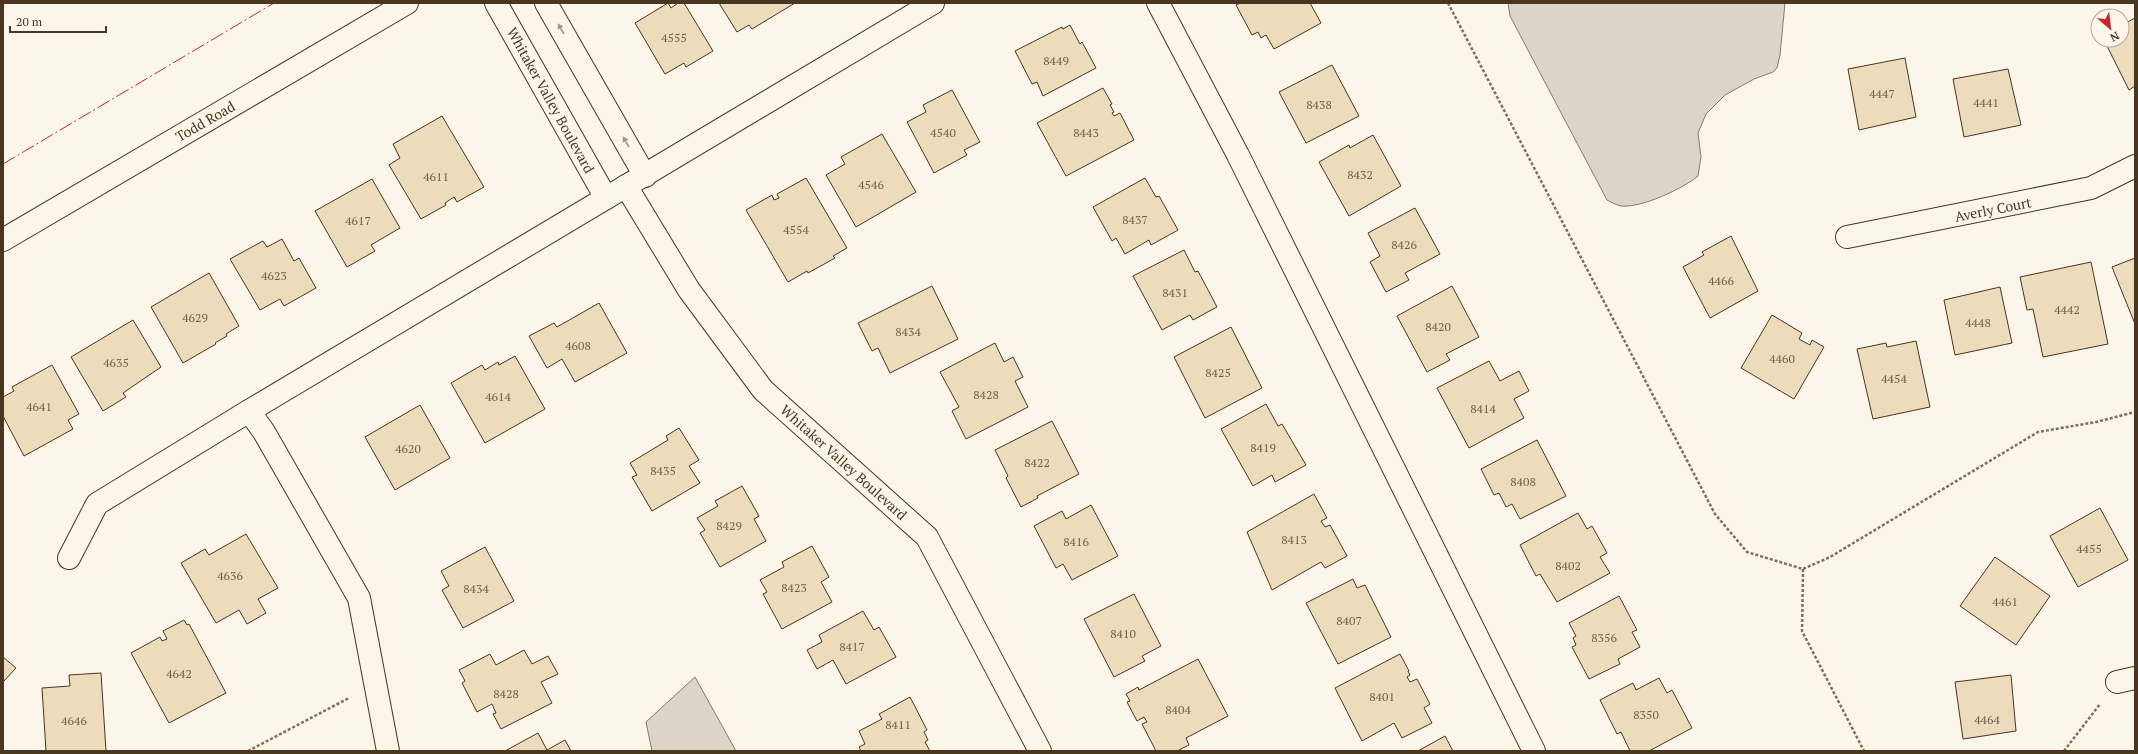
<svg xmlns="http://www.w3.org/2000/svg" width="2138" height="754" viewBox="0 0 2138 754" font-family="'PT Serif',serif">
  <style>
    .water { fill: #dcd4c6; stroke: #887966 }
    .building { fill: #ecdcbc; stroke: #4a3520 }
    .lines { fill: none; stroke-linecap: round; stroke-linejoin: round }
    .minor-casing { stroke: #4a3520; stroke-width: 24 }
    .path { stroke: #7f6f5c; stroke-width: 2.5; stroke-dasharray: 3 2; stroke-linecap: butt }
    .minor { stroke: #fbf6e9; stroke-width: 22 }
    .power { stroke: #c62828; stroke-width: 1; stroke-dasharray: 14 3 2 3; stroke-linecap: butt }
    .oneway { fill: #a29684 }
    .labels { text-anchor: middle; dominant-baseline: central; stroke-width: 3; stroke-linejoin: round; paint-order: stroke }
    .number-label { font-size: 12px; fill: #725f47 }
    .street-label { font-size: 14px; fill: #4a3520; stroke: #fbf6e9 }
  </style>
  <rect width="100%" height="100%" fill="#fbf6e9"/>
  <g class="water">
    <path d="M1508,3H1785L1780,55L1777,68L1773,72L1754,79L1725,95L1706,114L1698,133L1701,157L1698,176C1682,189 1642,208 1621,206C1616,205 1611,202 1607,200L1510,16Z"/>
    <path d="M695,677L736,751H652L646,722Z"/>
  </g>
  <g class="building">
    <path d="M668,3L671,8L678,3H684L713,51L686,67L684,63L665,74L635,23Z"/>
    <path d="M719,3H795L752,29L749,25L737,32Z"/>
    <path d="M1240,3H1310L1321,23L1274,49L1266,35L1261,38L1258,32L1252,35L1236,5Z"/>
    <path d="M2135,18V86L2129,90L2104,40H2122V25Z"/>
    <path d="M1070,25L1080,44L1082,42L1096,68L1043,96L1037,82L1032,84L1015,51L1062,27L1063,29Z"/>
    <path d="M1905,58L1916,117L1859,130L1848,69Z"/>
    <path d="M1332,65L1359,116L1306,143L1279,92Z"/>
    <path d="M2008,69L2021,125L1964,137L1953,79Z"/>
    <path d="M1103,88L1112,104L1110,105L1114,112L1112,113L1114,116L1120,113L1134,140L1066,176L1037,123Z"/>
    <path d="M952,90L980,142L964,150L967,155L934,173L907,122L926,112L923,105Z"/>
    <path d="M442,116L484,187L457,202L454,197L445,203L446,205L421,219L389,165L400,158L393,144Z"/>
    <path d="M882,134L916,192L856,227L826,175L845,164L841,157Z"/>
    <path d="M1373,135L1401,186L1349,216L1319,162L1349,145L1350,148Z"/>
    <path d="M806,178L847,248L833,256L835,258L808,273L807,271L788,282L746,210L772,195L774,200L779,198L777,194Z"/>
    <path d="M1145,178L1156,197L1159,196L1178,230L1151,245L1149,240L1125,254L1116,238L1112,241L1093,207Z"/>
    <path d="M372,179L400,228L371,245L375,251L347,267L315,211Z"/>
    <path d="M1415,208L1440,254L1405,273L1409,280L1386,292L1370,262L1380,256L1368,233Z"/>
    <path d="M1731,236L1758,291L1710,318L1683,267L1704,255L1702,252Z"/>
    <path d="M282,239L294,261L299,258L316,288L284,306L280,299L260,310L230,259L263,241L267,247Z"/>
    <path d="M1184,250L1195,272L1198,271L1217,307L1193,320L1190,315L1162,330L1133,276Z"/>
    <path d="M2135,258V324L2112,267Z"/>
    <path d="M2091,262L2108,344L2043,357L2033,309L2027,310L2020,277Z"/>
    <path d="M209,273L239,326L226,334L227,336L215,343L216,344L183,363L151,307Z"/>
    <path d="M932,286L958,339L890,373L878,348L872,351L858,323Z"/>
    <path d="M1452,286L1479,337L1446,354L1450,360L1427,372L1397,316Z"/>
    <path d="M2000,287L2012,343L1955,355L1944,300Z"/>
    <path d="M599,303L627,353L575,382L562,359L547,368L529,336L554,323L557,327Z"/>
    <path d="M1772,315L1802,333L1799,339L1810,345L1812,340L1824,347L1794,399L1741,368Z"/>
    <path d="M133,320L161,367L123,393L126,397L103,411L71,357Z"/>
    <path d="M1231,327L1262,388L1205,418L1174,357Z"/>
    <path d="M1916,341L1930,407L1873,419L1857,349L1886,343L1887,347Z"/>
    <path d="M995,343L1004,362L1013,357L1023,377L1015,381L1028,407L966,439L952,411L959,407L940,372Z"/>
    <path d="M515,356L545,409L485,443L451,383L482,365L485,370L498,362L499,365Z"/>
    <path d="M1489,361L1500,381L1519,371L1529,391L1514,399L1524,418L1469,448L1437,388Z"/>
    <path d="M52,365L79,414L68,420L73,429L24,456L3,416V397L14,391L12,387Z"/>
    <path d="M1266,404L1278,426L1282,424L1306,465L1275,482L1272,475L1253,486L1221,429Z"/>
    <path d="M420,405L450,458L395,490L365,437Z"/>
    <path d="M1052,421L1079,474L1037,496L1038,498L1021,507L1006,478L1008,476L995,450Z"/>
    <path d="M679,428L699,460L689,466L700,483L652,511L632,477L637,475L630,463L668,440L666,436Z"/>
    <path d="M1537,440L1566,496L1520,519L1512,504L1506,507L1499,493L1494,495L1481,469Z"/>
    <path d="M742,486L759,516L754,519L766,541L720,567L700,533L705,530L697,518L718,506L715,501Z"/>
    <path d="M1314,494L1327,518L1321,521L1325,527L1330,525L1347,556L1325,568L1321,562L1272,590L1247,532Z"/>
    <path d="M1091,505L1118,556L1072,580L1063,564L1056,568L1034,526L1062,511L1066,519Z"/>
    <path d="M2100,508L2128,560L2078,587L2050,536Z"/>
    <path d="M1578,513L1587,529L1592,526L1607,553L1600,557L1610,573L1557,602L1540,574L1536,576L1520,545Z"/>
    <path d="M246,534L278,588L258,599L266,613L247,624L239,610L216,623L181,563L205,549L209,555Z"/>
    <path d="M812,546L829,577L821,582L832,602L782,629L763,594L767,592L760,580L784,567L782,562Z"/>
    <path d="M485,547L514,601L463,628L442,590L449,586L441,571Z"/>
    <path d="M1995,557L2050,596L2016,645L1960,606Z"/>
    <path d="M1353,579L1357,588L1365,585L1391,637L1338,664L1306,603Z"/>
    <path d="M1134,594L1161,646L1142,656L1145,661L1114,677L1084,619Z"/>
    <path d="M1619,596L1637,630L1632,632L1640,647L1618,659L1620,664L1589,679L1572,647L1576,645L1573,638L1576,636L1569,623Z"/>
    <path d="M863,611L874,630L879,627L896,657L846,684L833,660L817,669L807,650L822,642L819,635Z"/>
    <path d="M184,620L187,625L189,624L226,693L169,723L131,653L160,637L162,641L167,639L163,631Z"/>
    <path d="M524,650L532,664L548,656L558,674L541,682L552,703L501,729L493,714L496,713L492,704L477,712L462,683L465,681L459,670L490,654L496,665Z"/>
    <path d="M1400,654L1409,671H1408L1410,675L1407,677L1410,682L1417,679L1430,704L1424,708L1432,723L1402,738L1394,723L1362,741L1335,688Z"/>
    <path d="M3,657L16,668L3,682Z"/>
    <path d="M1198,659L1228,716L1186,738L1189,745L1177,751H1156L1142,724L1147,722L1144,717L1137,721L1127,702L1130,701L1126,694L1138,687L1139,690Z"/>
    <path d="M101,673L106,751H46L42,688L70,686L69,675Z"/>
    <path d="M2011,675L2016,731L1963,739L1955,682Z"/>
    <path d="M1659,678L1667,693L1672,690L1692,728L1649,751H1630L1621,732L1617,734L1600,700L1633,683L1636,690Z"/>
    <path d="M910,697L927,730L924,732L928,740L925,742L930,751H861L859,747L865,744L859,731L882,719L879,714Z"/>
    <path d="M538,733L547,750L565,740L571,751H505Z"/>
    <path d="M1445,736L1453,751H1418Z"/>
  </g>
  <g class="lines">
    <g class="minor-casing">
      <g id="minor">
        <path d="M496,3L606,198"/>
        <path d="M546,3L645,176"/>
        <path d="M1158,3L1238,155L1534,751"/>
        <path d="M626,186L689,290L763,390L927,537L1040,751"/>
        <path d="M1847,237L2091,188L2135,166"/>
        <path d="M3,240L407,3"/>
        <path d="M249,411L933,3"/>
        <path d="M69,558L97,504L249,411L264,432L359,598L388,751"/>
        <path d="M2117,682L2135,678"/>
      </g>
    </g>
    <g class="path">
      <path d="M1448,3L1715,514L1747,552L1803,569L1830,557L2038,432L2096,422L2135,412"/>
      <path d="M1803,569L1802,631L1864,751"/>
      <path d="M248,751L349,698"/>
      <path d="M2064,751L2100,704"/>
    </g>
    <use href="#minor" class="minor"/>
    <path class="power" d="M3,164L274,3"/>
  </g>
  <defs><path id="oneway-solid" d="M-6-.8H1V-3.2L6.5 0L1 3.2V.8H-6Z"/></defs>
  <g class="oneway">
    <use href="#oneway-solid" transform="translate(561 29) rotate(-120)"/>
    <use href="#oneway-solid" transform="translate(626 142) rotate(-120)"/>
  </g>
  <g class="labels">
    <g class="number-label">
      <text x="674" y="37">4555</text>
      <text x="1056" y="60">8449</text>
      <text x="1882" y="93">4447</text>
      <text x="1986" y="102">4441</text>
      <text x="1319" y="104">8438</text>
      <text x="943" y="132">4540</text>
      <text x="1086" y="132">8443</text>
      <text x="1360" y="174">8432</text>
      <text x="436" y="176">4611</text>
      <text x="871" y="184">4546</text>
      <text x="1135" y="219">8437</text>
      <text x="358" y="220">4617</text>
      <text x="796" y="229">4554</text>
      <text x="1404" y="244">8426</text>
      <text x="274" y="275">4623</text>
      <text x="1721" y="280">4466</text>
      <text x="1175" y="292">8431</text>
      <text x="2067" y="309">4442</text>
      <text x="195" y="317">4629</text>
      <text x="1978" y="322">4448</text>
      <text x="1438" y="326">8420</text>
      <text x="908" y="331">8434</text>
      <text x="578" y="345">4608</text>
      <text x="1782" y="358">4460</text>
      <text x="116" y="362">4635</text>
      <text x="1218" y="372">8425</text>
      <text x="1894" y="378">4454</text>
      <text x="986" y="394">8428</text>
      <text x="498" y="396">4614</text>
      <text x="39" y="406">4641</text>
      <text x="1483" y="408">8414</text>
      <text x="1263" y="447">8419</text>
      <text x="408" y="448">4620</text>
      <text x="1037" y="462">8422</text>
      <text x="663" y="470">8435</text>
      <text x="1523" y="481">8408</text>
      <text x="729" y="525">8429</text>
      <text x="1294" y="539">8413</text>
      <text x="1076" y="541">8416</text>
      <text x="2089" y="548">4455</text>
      <text x="1568" y="565">8402</text>
      <text x="230" y="575">4636</text>
      <text x="794" y="587">8423</text>
      <text x="476" y="588">8434</text>
      <text x="2005" y="601">4461</text>
      <text x="1349" y="620">8407</text>
      <text x="1123" y="633">8410</text>
      <text x="1604" y="637">8356</text>
      <text x="852" y="646">8417</text>
      <text x="179" y="673">4642</text>
      <text x="506" y="693">8428</text>
      <text x="1382" y="696">8401</text>
      <text x="1178" y="709">8404</text>
      <text x="1646" y="714">8350</text>
      <text x="1987" y="719">4464</text>
      <text x="74" y="720">4646</text>
      <text x="898" y="724">8411</text>
    </g>
    <g class="street-label">
      <text transform="translate(551 100) rotate(61)">Whitaker Valley Boulevard</text>
      <text transform="translate(205 121) rotate(-30)">Todd Road</text>
      <text transform="translate(1993 209) rotate(-11)">Averly Court</text>
      <text transform="translate(844 462) rotate(42)">Whitaker Valley Boulevard</text>
    </g>
  </g>
  <rect width="2138" height="754" fill="none" stroke="#4a3520" stroke-width="8"/>
  <g transform="translate(2110 28) rotate(152)"><circle r="19" fill="#fbf6e9" stroke="#b4a999"/>
  <path d="M0-3L7 15L0 10L-7 15Z" fill="#c62828"/>
  <text y="-6" font-size="11" font-weight="bold" text-anchor="middle" fill="#4a3520">N</text>
  </g>
  <path d="M10 26v6h96v-6" fill="none" stroke="#4a3520" stroke-width="2"/>
  <text x="16" y="26" font-size="12" fill="#4a3520" stroke="#fbf6e9" stroke-width="3" paint-order="stroke">20 m</text>
</svg>
